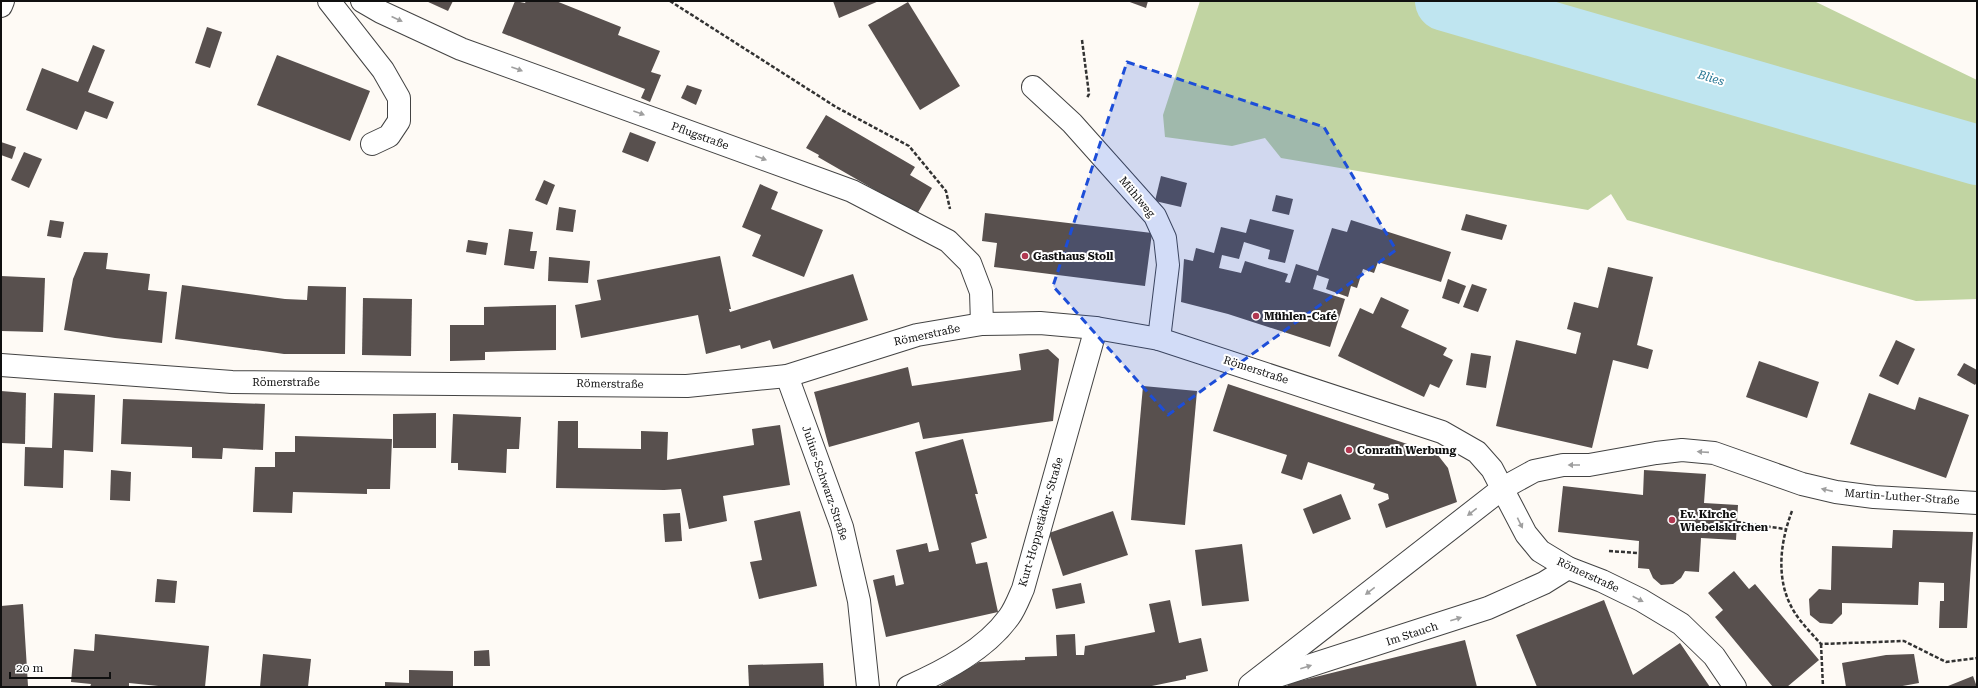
<svg xmlns="http://www.w3.org/2000/svg" width="1978" height="688" viewBox="0 0 1978 688" font-family="'Roboto Serif',serif">
  <style>
    .forest { fill: #c1d4a2 }
    .lines { fill: none; stroke-linecap: round; stroke-linejoin: round }
    .river { stroke: #bfe5f0; stroke-width: 60 }
    .building { fill: #58504e }
    .minor-casing { stroke: #434343; stroke-width: 24 }
    .path { stroke: #323232; stroke-width: 2.5; stroke-dasharray: 4 2; stroke-linecap: butt }
    .minor { stroke: #fff; stroke-width: 22 }
    .oneway { fill: #9f9f9f }
    .marked { fill: #1d4ed8; fill-opacity: 0.2; stroke: #1d4ed8; stroke-width: 3; stroke-dasharray: 8 5; stroke-linejoin: round }
    .poi-dot { fill: #b13851; stroke: #fff; stroke-width: 1.5 }
    .labels { text-anchor: middle; dominant-baseline: central; stroke-width: 4; stroke-linejoin: round; paint-order: stroke }
    .street-label { font-size: 11px; fill: #101010; stroke: #fff }
    .poi-label { font-size: 11px; font-weight: bold; fill: #101010; stroke: #fff; text-anchor: start }
    .water-label { font-size: 12px; font-style: italic; fill: #277694; stroke: #fff }
  </style>
  <rect width="100%" height="100%" fill="#fefaf5"/>
  <path class="forest" d="M1200,1H1814L1977,80V299L1916,301L1627,220L1611,194L1588,210L1281,158L1265,138L1232,146L1165,137L1163,115Z"/>
  <g class="lines">
    <path class="river" d="M1445,1L1977,155"/>
  </g>
  <g class="building">
    <path d="M426,1H453L448,11Z"/>
    <path d="M515,1L525,3L526,1H556L621,27L618,35L660,51L651,72L661,75L650,102L641,98L645,89L502,33Z"/>
    <path d="M833,1H879L839,18Z"/>
    <path d="M1127,1H1148L1146,8Z"/>
    <path d="M908,2L960,86L920,110L868,25Z"/>
    <path d="M207,27L222,32L210,68L195,63Z"/>
    <path d="M93,45L105,50L88,92L114,102L107,119L85,111L77,130L26,110L42,68L78,82Z"/>
    <path d="M277,55L370,91L350,141L257,105Z"/>
    <path d="M687,85L702,90L696,105L681,98Z"/>
    <path d="M826,115L915,167L910,175L932,188L917,214L818,157L819,155L806,148Z"/>
    <path d="M630,132L656,142L648,162L622,152Z"/>
    <path d="M1,142L16,147L12,159L1,155Z"/>
    <path d="M24,152L42,159L29,188L11,180Z"/>
    <path d="M1161,176L1187,183L1181,207L1155,201Z"/>
    <path d="M544,180L555,185L547,205L535,200Z"/>
    <path d="M760,184L778,192L771,209L823,230L804,277L752,256L761,235L742,227Z"/>
    <path d="M1276,195L1293,199L1289,215L1272,211Z"/>
    <path d="M559,207L576,210L573,232L556,230Z"/>
    <path d="M985,213L1152,233L1145,286L994,267L997,243L982,241Z"/>
    <path d="M1466,214L1507,225L1502,240L1461,230Z"/>
    <path d="M1250,219L1294,230L1285,263L1268,259L1270,250L1244,242L1239,259L1222,255L1219,268L1241,273L1245,261L1288,274L1285,282L1290,283L1296,264L1318,271L1332,228L1347,232L1351,220L1451,252L1441,282L1378,262L1374,273L1363,269L1357,288L1351,286L1348,297L1326,289L1329,279L1317,275L1313,289L1345,299L1330,347L1228,314L1181,302L1184,259L1193,261L1196,248L1214,253L1221,227L1246,233Z"/>
    <path d="M50,220L64,222L61,238L47,236Z"/>
    <path d="M509,229L533,232L530,251H537L534,269L504,265Z"/>
    <path d="M468,240L488,243L486,255L466,252Z"/>
    <path d="M84,252L108,253L106,269L150,274L148,290L167,292L162,343L115,338L64,330L73,279Z"/>
    <path d="M720,256L731,309H729L730,312L853,274L868,320L773,349L770,340L741,349L740,345L706,354L698,315L581,338L575,305L601,300L597,280Z"/>
    <path d="M549,257L590,261L588,283L548,281Z"/>
    <path d="M1608,267L1653,277L1637,345L1653,350L1648,369L1613,360L1592,448L1496,426L1516,340L1576,354L1581,333L1567,329L1574,302L1598,308Z"/>
    <path d="M1,276L45,278L43,332L1,331Z"/>
    <path d="M1448,279L1466,286L1459,304L1442,298Z"/>
    <path d="M1472,284L1487,289L1478,312L1463,307Z"/>
    <path d="M182,285L285,299L307,300L308,286L346,287L345,354H284L175,339Z"/>
    <path d="M1381,297L1409,310L1401,327L1447,348L1443,355L1453,360L1439,388L1430,384L1424,397L1338,356L1360,308L1373,314Z"/>
    <path d="M363,298L412,299L411,356L362,355Z"/>
    <path d="M556,305V350L485,352V360L450,361V325H484V307Z"/>
    <path d="M1896,340L1915,349L1898,385L1879,376Z"/>
    <path d="M1048,349L1059,359L1053,421L923,439L919,422L829,447L814,392L908,367L912,386L1021,370L1019,354Z"/>
    <path d="M1471,353L1491,356L1486,388L1466,385Z"/>
    <path d="M1759,361L1819,382L1807,418L1746,397Z"/>
    <path d="M1964,363L1977,370V382L1975,385L1957,375Z"/>
    <path d="M1228,384L1437,454L1448,468L1457,502L1386,528L1378,504L1389,499L1388,494L1373,489L1375,484L1308,462L1302,480L1281,473L1287,455L1213,431Z"/>
    <path d="M1143,386L1197,391L1185,525L1131,520Z"/>
    <path d="M1,391L26,393L25,444L1,443Z"/>
    <path d="M54,393L95,395L93,452L64,450L63,488L24,486L25,447L52,448Z"/>
    <path d="M1869,393L1915,410L1919,397L1969,415L1946,478L1850,444Z"/>
    <path d="M123,399L265,404L263,450L223,448L222,459L192,458V447L121,444Z"/>
    <path d="M436,413V448H393V414Z"/>
    <path d="M453,414L521,417L519,449H507L506,473L458,470V463H451Z"/>
    <path d="M558,421H578V448L641,449V431L668,432L667,460L754,445L752,429L780,425L790,485L723,496L727,521L689,529L681,489L664,490L556,488Z"/>
    <path d="M295,436L392,439L390,489H367V494L293,492L292,513L253,512L255,467H275V452H295Z"/>
    <path d="M963,439L978,494H975L987,538L971,543L976,564L987,562L998,612L886,637L873,580L894,575L896,586L904,584L896,550L927,543L929,552L939,550L915,452Z"/>
    <path d="M111,470L131,472L130,501L110,500Z"/>
    <path d="M1644,470L1706,474L1704,503L1738,505L1736,540L1701,538L1699,572L1685,571L1681,578L1673,584L1661,585L1653,578L1649,569L1638,568L1639,541L1558,532L1563,486L1643,495Z"/>
    <path d="M1341,494L1351,519L1313,534L1303,509Z"/>
    <path d="M800,511L817,586L759,599L750,562L762,560L754,521Z"/>
    <path d="M1113,511L1128,555L1063,576L1049,533Z"/>
    <path d="M680,513L682,541L665,542L663,514Z"/>
    <path d="M1893,530L1973,532L1967,628H1939L1940,601H1944V583L1919,582L1918,605L1842,603V614L1832,624L1820,623L1810,615L1809,599L1819,589L1831,590L1832,546L1892,548Z"/>
    <path d="M1242,544L1249,601L1202,606L1195,550Z"/>
    <path d="M1734,571L1749,589L1755,584L1819,660L1787,687H1773L1715,617L1723,610L1708,593Z"/>
    <path d="M157,579L177,581L175,603L155,602Z"/>
    <path d="M1081,583L1085,603L1056,609L1052,589Z"/>
    <path d="M1170,600L1179,643L1201,638L1208,671L1186,676V679L1147,687H938L979,662L1025,660V657L1057,656L1056,635L1075,634L1076,655H1084L1085,646L1155,632L1149,604Z"/>
    <path d="M1604,600L1633,675L1680,643L1710,687H1537L1516,635Z"/>
    <path d="M23,604L28,686L1,687V606Z"/>
    <path d="M95,634L209,646L205,687H168L129,683V687H90L91,684L71,682L74,649L94,651Z"/>
    <path d="M1465,640L1477,687H1288L1287,684Z"/>
    <path d="M489,650L490,666H474V651Z"/>
    <path d="M263,654L311,659L308,687H260Z"/>
    <path d="M1914,654L1919,683L1897,687H1846L1842,663L1886,655Z"/>
    <path d="M823,663L824,687H749L748,665Z"/>
    <path d="M409,670L453,671V687H385V682L409,683Z"/>
    <path d="M1973,676L1977,687H1949L1948,686Z"/>
  </g>
  <g class="lines">
    <g class="minor-casing">
      <g id="minor">
        <path d="M329,1L383,70L399,98V121L389,136L372,144"/>
        <path d="M362,1L381,12L461,49L852,191L948,241L970,263L981,292L982,324"/>
        <path d="M1,6L3,1"/>
        <path d="M1033,87L1072,123L1155,216L1165,238L1168,265L1159,339"/>
        <path d="M1,365L232,382L687,386L787,376L917,335L982,324L1040,323L1096,328L1159,339L1442,432L1477,452L1492,469L1526,534L1540,551L1568,568L1602,581L1641,600L1681,624L1714,656L1735,687"/>
        <path d="M787,376L842,527L859,601L868,687"/>
        <path d="M1262,681L1488,608L1544,583L1568,568"/>
        <path d="M1250,685L1503,488L1534,471L1563,465H1589L1656,453L1682,450L1714,453L1802,484L1836,492L1874,497L1977,503"/>
        <path d="M908,687C944,671 985,650 1009,617C1015,609 1019,598 1023,589L1096,328"/>
      </g>
    </g>
    <g class="path">
      <path d="M670,1L836,107L909,146L946,191L950,209"/>
      <path d="M1082,40L1089,94L1087,98"/>
      <path d="M1792,511C1779,545 1775,585 1797,616C1804,626 1813,635 1821,644L1904,641L1946,662L1977,658"/>
      <path d="M1737,522L1785,529"/>
      <path d="M1609,551L1638,553"/>
      <path d="M1821,644L1823,687"/>
    </g>
    <use href="#minor" class="minor"/>
  </g>
  <defs><path id="oneway-solid" d="M-6-.8H1V-3.2L6.5 0L1 3.2V.8H-6Z"/></defs>
  <g class="oneway">
    <use href="#oneway-solid" transform="translate(397 19) rotate(25)"/>
    <use href="#oneway-solid" transform="translate(517 69) rotate(20)"/>
    <use href="#oneway-solid" transform="translate(639 113) rotate(20)"/>
    <use href="#oneway-solid" transform="translate(761 158) rotate(20)"/>
    <use href="#oneway-solid" transform="translate(1703 452) rotate(-176)"/>
    <use href="#oneway-solid" transform="translate(1574 465) rotate(180)"/>
    <use href="#oneway-solid" transform="translate(1827 490) rotate(-167)"/>
    <use href="#oneway-solid" transform="translate(1472 512) rotate(142)"/>
    <use href="#oneway-solid" transform="translate(1520 523) rotate(64)"/>
    <use href="#oneway-solid" transform="translate(1370 591) rotate(142)"/>
    <use href="#oneway-solid" transform="translate(1638 599) rotate(27)"/>
    <use href="#oneway-solid" transform="translate(1456 619) rotate(-18)"/>
    <use href="#oneway-solid" transform="translate(1306 667) rotate(-17)"/>
  </g>
  <path class="marked" d="M1127,62L1324,127L1396,250L1168,415L1053,286Z"/>
  <g class="poi-dot">
    <circle cx="1025" cy="256" r="4"/>
    <circle cx="1256" cy="316" r="4"/>
    <circle cx="1349" cy="450" r="4"/>
    <circle cx="1672" cy="520" r="4"/>
  </g>
  <g class="labels">
    <g class="street-label">
      <text transform="translate(700 136) rotate(20)">Pflugstraße</text>
      <text transform="translate(1137 197) rotate(50)">Mühlweg</text>
      <text transform="translate(927 335) rotate(-12)">Römerstraße</text>
      <text transform="translate(1256 370) rotate(18)">Römerstraße</text>
      <text x="286" y="382">Römerstraße</text>
      <text transform="translate(610 384) rotate(1)">Römerstraße</text>
      <text transform="translate(825 483) rotate(71)">Julius-Schwarz-Straße</text>
      <text transform="translate(1902 497) rotate(4)">Martin-Luther-Straße</text>
      <text transform="translate(1041 522) rotate(-74)">Kurt-Hoppstädter-Straße</text>
      <text transform="translate(1588 575) rotate(25)">Römerstraße</text>
      <text transform="translate(1412 634) rotate(-18)">Im Stauch</text>
    </g>
    <g class="poi-label">
      <text x="1033" y="256">Gasthaus Stoll</text>
      <text x="1264" y="316">Mühlen-Café</text>
      <text x="1357" y="450">Conrath Werbung</text>
      <text x="1680" y="514">Ev. Kirche<tspan x="1680" dy="13">Wiebelskirchen</tspan></text>
    </g>
    <g class="water-label">
      <text transform="translate(1711 78) rotate(16)">Blies</text>
    </g>
  </g>
  <rect width="1978" height="688" fill="none" stroke="#101010" stroke-width="4"/>
  <path d="M10 672v6h100v-6" fill="none" stroke="#101010" stroke-width="2"/>
  <text x="16" y="672" font-size="12" fill="#101010" stroke="#ffffff" stroke-width="3" paint-order="stroke">20 m</text>
</svg>
